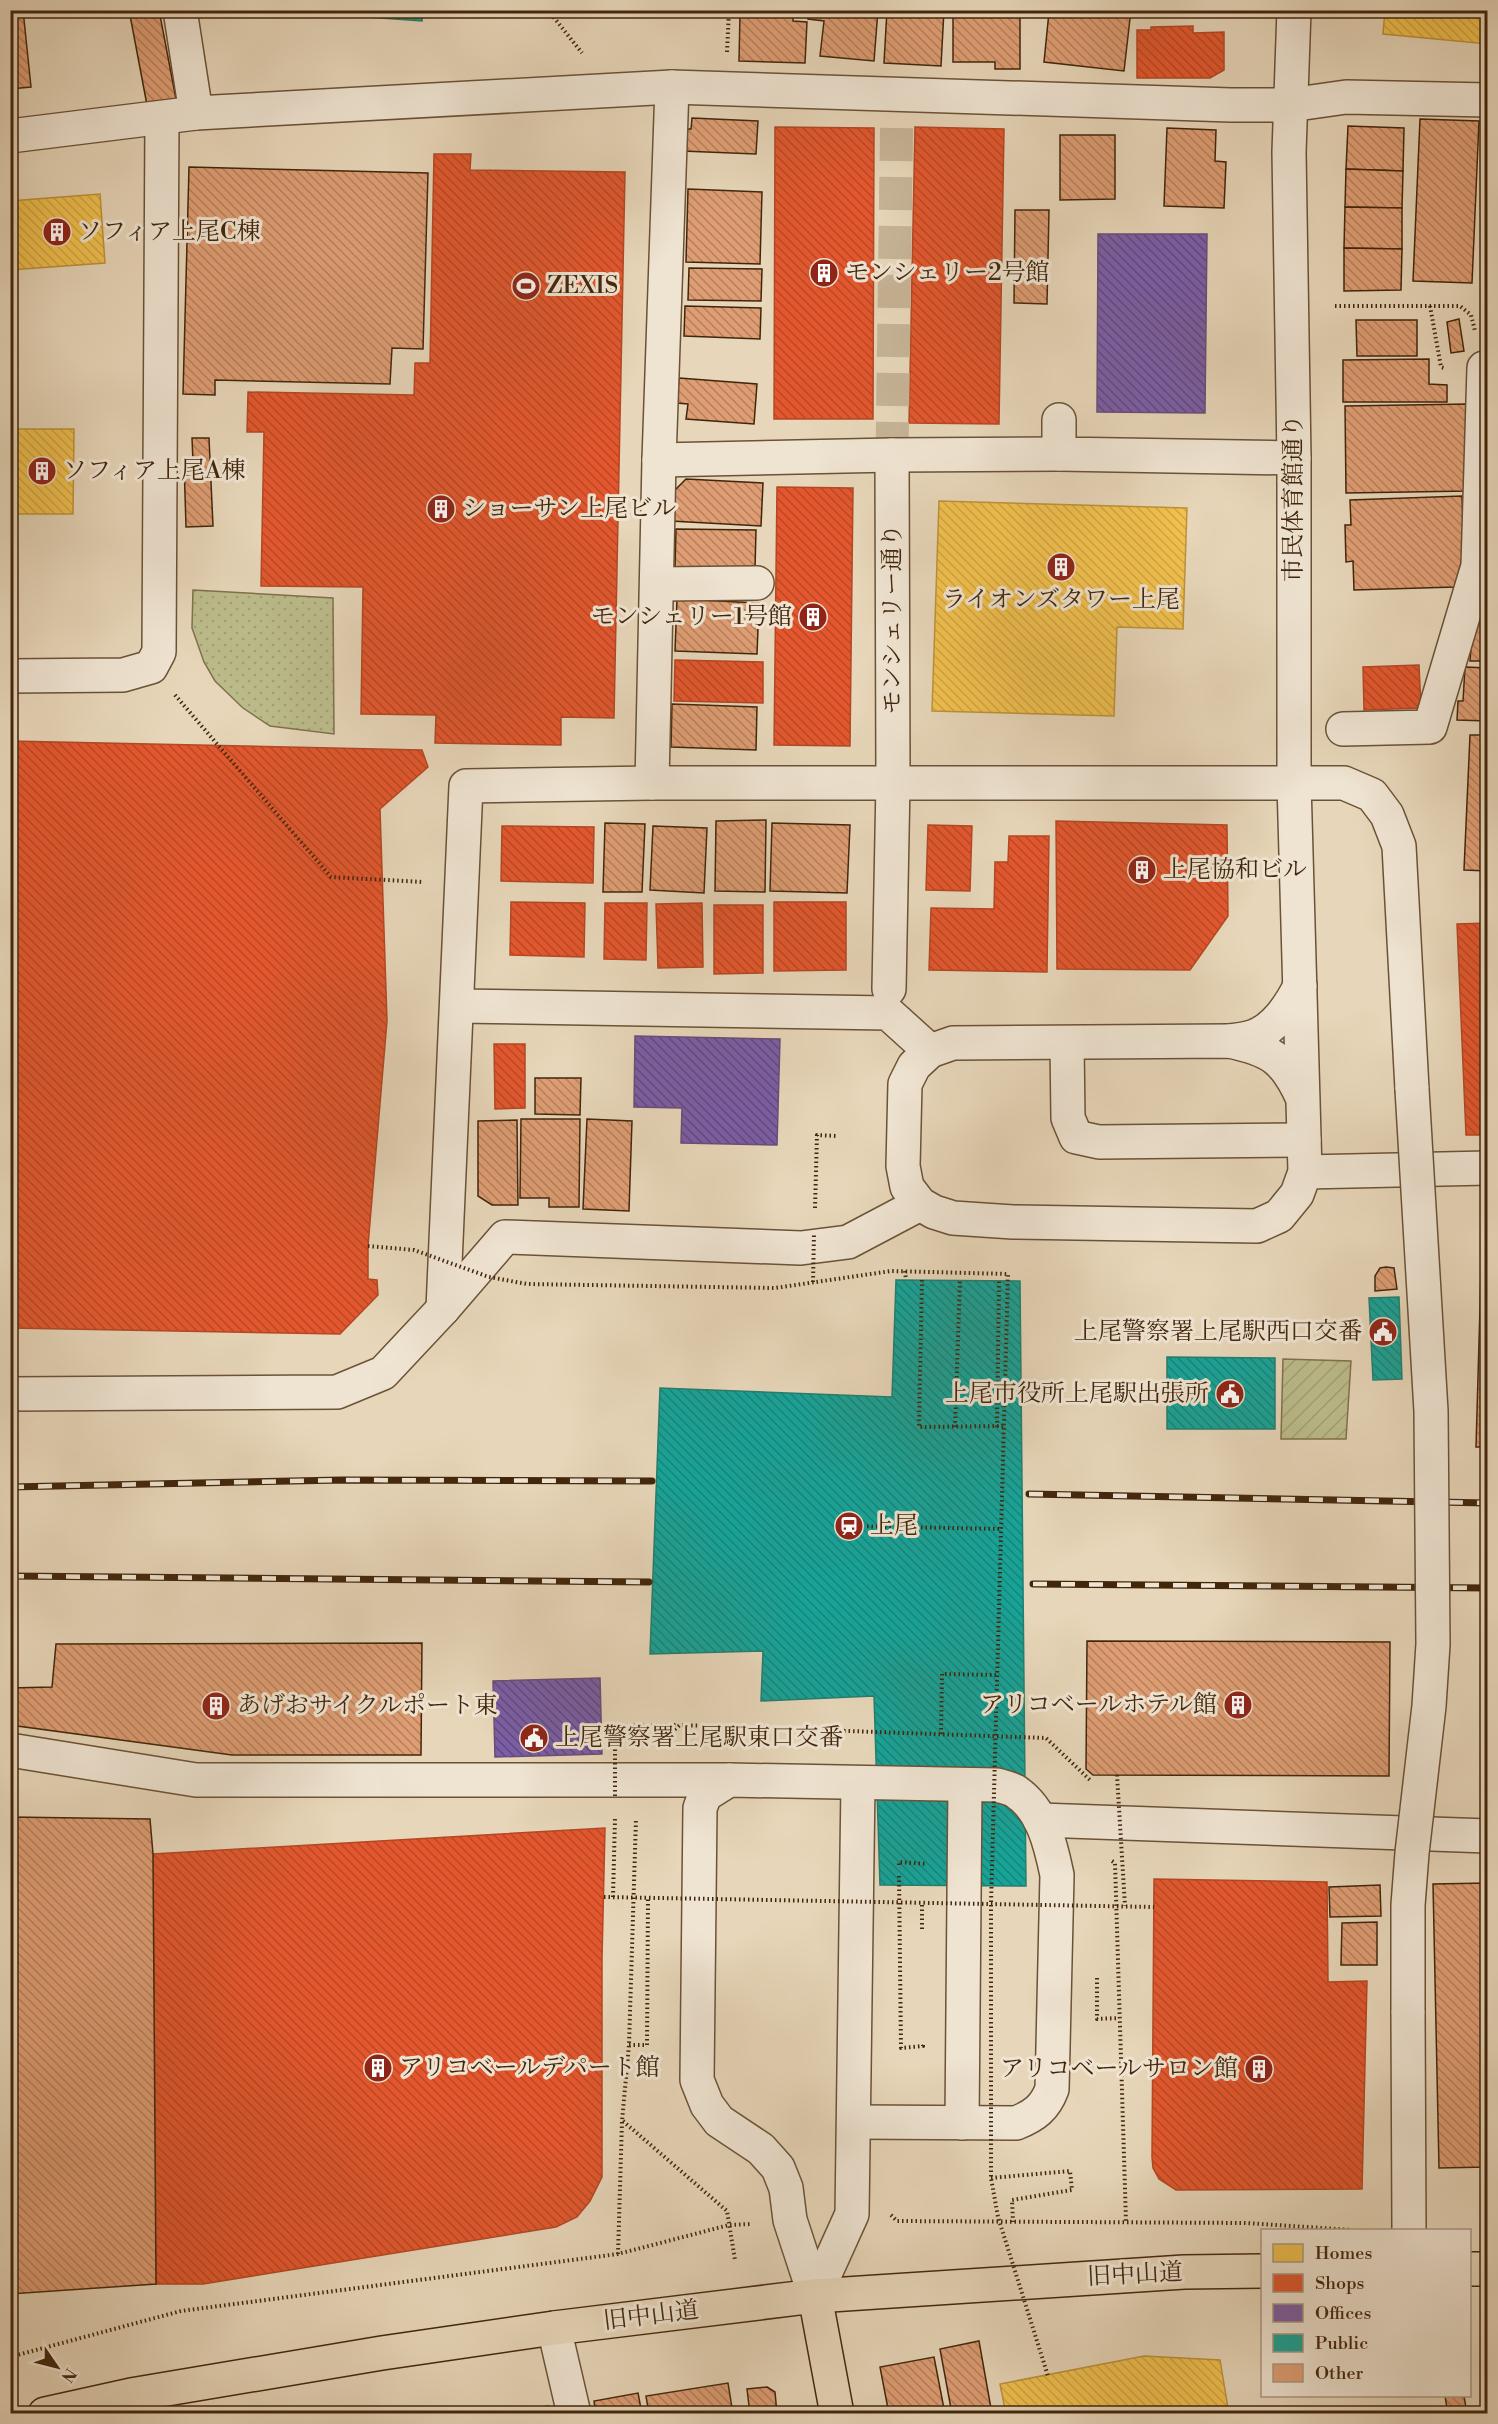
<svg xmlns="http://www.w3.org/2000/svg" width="1498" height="2424" viewBox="0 0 1498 2424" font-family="'Libre Bodoni','Noto Serif JP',serif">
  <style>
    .grass { fill: url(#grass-dots); stroke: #7f714c; stroke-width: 1.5 }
    .garden { fill: url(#garden-furrows); stroke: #7f714c; stroke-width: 1.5 }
    .homes { fill: url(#homes-back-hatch); stroke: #bd923a; stroke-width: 1.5 }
    .shops { fill: url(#shops-back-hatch); stroke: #b34824; stroke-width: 1.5 }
    .offices { fill: url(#offices-back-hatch); stroke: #6a4d78; stroke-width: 1.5 }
    .public { fill: url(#public-back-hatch); stroke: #247e6e; stroke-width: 1.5 }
    .building { fill: url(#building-back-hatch); stroke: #42260c; stroke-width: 1.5 }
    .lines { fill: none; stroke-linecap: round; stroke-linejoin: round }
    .minor-tunnel { stroke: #c6b396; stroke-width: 33; stroke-dasharray: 33 16; stroke-linecap: butt }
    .minor-casing { stroke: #6b5237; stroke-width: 36 }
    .major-casing { stroke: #42260c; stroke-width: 36 }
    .path { stroke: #42260c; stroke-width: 4; stroke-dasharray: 1.5 3; stroke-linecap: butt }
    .minor { stroke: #efe4d2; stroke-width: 33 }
    .major { stroke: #e7d6b9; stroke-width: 33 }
    .rail-casing { stroke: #42260c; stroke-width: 7 }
    .rail { stroke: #efe4d2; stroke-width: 4.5; stroke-dasharray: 14; stroke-linecap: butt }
    .minor-bridge-casing { stroke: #6b5237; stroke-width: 36; stroke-linecap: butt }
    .path-bridge { stroke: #42260c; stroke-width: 4; stroke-dasharray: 1.5 3; stroke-linecap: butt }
    .minor-bridge { stroke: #efe4d2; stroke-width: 33 }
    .labels { text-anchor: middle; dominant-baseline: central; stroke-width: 6; stroke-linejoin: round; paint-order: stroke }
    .poi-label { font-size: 24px; fill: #42260c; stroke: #efe4d2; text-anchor: start }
    .street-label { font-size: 24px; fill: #42260c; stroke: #efe4d2 }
  </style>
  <defs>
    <pattern id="grass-dots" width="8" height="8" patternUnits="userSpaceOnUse" patternTransform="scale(1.5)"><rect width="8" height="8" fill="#bcbc8b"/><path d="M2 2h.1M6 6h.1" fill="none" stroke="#a3a177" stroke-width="1.8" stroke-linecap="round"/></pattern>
    <pattern id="garden-furrows" width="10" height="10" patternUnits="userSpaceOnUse" patternTransform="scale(1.5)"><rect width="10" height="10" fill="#bcbc8b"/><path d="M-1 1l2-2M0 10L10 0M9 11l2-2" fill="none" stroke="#a3a177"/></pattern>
    <pattern id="homes-back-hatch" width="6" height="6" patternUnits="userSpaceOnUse" patternTransform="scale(1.5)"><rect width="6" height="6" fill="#f2c14e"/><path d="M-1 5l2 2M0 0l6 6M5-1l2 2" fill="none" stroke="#d1a643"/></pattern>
    <pattern id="shops-back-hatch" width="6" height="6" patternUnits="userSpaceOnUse" patternTransform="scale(1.5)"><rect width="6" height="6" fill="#e4572e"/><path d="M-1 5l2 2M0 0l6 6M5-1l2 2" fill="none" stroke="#ba4826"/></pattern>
    <pattern id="offices-back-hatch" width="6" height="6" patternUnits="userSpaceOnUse" patternTransform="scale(1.5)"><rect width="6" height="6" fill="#7b5ea7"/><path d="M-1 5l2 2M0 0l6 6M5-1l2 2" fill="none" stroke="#61497e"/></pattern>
    <pattern id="public-back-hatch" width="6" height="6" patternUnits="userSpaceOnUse" patternTransform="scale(1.5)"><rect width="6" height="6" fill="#17a398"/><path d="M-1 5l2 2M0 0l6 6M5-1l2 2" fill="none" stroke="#16857a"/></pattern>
    <pattern id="building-back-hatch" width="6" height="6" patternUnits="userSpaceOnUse" patternTransform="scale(1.5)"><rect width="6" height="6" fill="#de9d73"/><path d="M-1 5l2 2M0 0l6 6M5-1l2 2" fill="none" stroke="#b6805d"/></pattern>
  </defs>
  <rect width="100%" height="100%" fill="#e7d6b9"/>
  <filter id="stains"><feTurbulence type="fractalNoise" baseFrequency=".00333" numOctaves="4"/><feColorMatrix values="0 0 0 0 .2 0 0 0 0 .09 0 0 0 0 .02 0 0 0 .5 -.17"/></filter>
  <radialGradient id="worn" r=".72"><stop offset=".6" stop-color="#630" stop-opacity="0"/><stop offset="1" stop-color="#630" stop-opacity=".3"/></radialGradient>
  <path class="grass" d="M193,590L333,598L334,734L270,726L243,708L215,681L204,662L192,628Z"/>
  <path class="garden" d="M1283,1359L1351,1361L1346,1439H1281Z"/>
  <g class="homes">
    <path d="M1385,10H1488V44L1383,34Z"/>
    <path d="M100,194L105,263L10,270V201Z"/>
    <path d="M10,429H74L73,514H10Z"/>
    <path d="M939,501L1187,508L1183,629L1117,627L1114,716L932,711Z"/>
    <path d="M1144,2356L1220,2360L1229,2414H1006L1000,2384Z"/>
  </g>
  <g class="shops">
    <path d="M1146,10H1190V14Z"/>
    <path d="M1193,26V33L1224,32V70L1210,78H1137V30H1151V27Z"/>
    <path d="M775,127L874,128L873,419H774Z"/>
    <path d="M915,127L1004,129L999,424L909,423Z"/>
    <path d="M434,154H471L470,170L625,172L614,718L561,717V745L435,743L436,715L361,714L363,587L261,586L264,432H247L248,392L414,395L415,363H430Z"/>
    <path d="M777,487L853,488L850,746L774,745Z"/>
    <path d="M675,660L763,662V703L674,701Z"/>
    <path d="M1419,665L1421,708L1364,710L1363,667Z"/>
    <path d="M10,741L422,750L428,767L380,809L387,1021L368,1246V1279L377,1280L378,1295L340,1334L10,1328Z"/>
    <path d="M1056,821L1227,825L1228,916L1190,970L1057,969Z"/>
    <path d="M928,825L972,826L970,891L926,890Z"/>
    <path d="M502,826L594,827L593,883L501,881Z"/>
    <path d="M1009,836H1049L1047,972L929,970L931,908L994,909L995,862H1008Z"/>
    <path d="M511,902L585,903L584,957L510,955Z"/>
    <path d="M774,902H846V970L774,971Z"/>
    <path d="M605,903H647L646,960L604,959Z"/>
    <path d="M702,903L703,967L658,968L656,904Z"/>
    <path d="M714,905H763V973L714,974Z"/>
    <path d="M1488,923V1135H1466L1457,924Z"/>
    <path d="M494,1044H525V1108L495,1109Z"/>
    <path d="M605,1828L602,1959V2177L590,2201L577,2217L556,2227L203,2284H156L153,1854Z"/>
    <path d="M1154,1879L1327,1882L1328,1982L1367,1981L1362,2189L1176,2190L1159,2179L1153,2168L1152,2157Z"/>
  </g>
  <g class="offices">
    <path d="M1098,234H1207L1205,413L1097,412Z"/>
    <path d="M635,1036L780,1039L777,1145L681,1143L682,1108L634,1107Z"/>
    <path d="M600,1678L602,1754L495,1757L493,1681Z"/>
  </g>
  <g class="public">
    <path d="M367,10H423L422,21L367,17Z"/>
    <path d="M896,1280L1020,1281L1026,1886L880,1885L874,1696L761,1701L763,1651L650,1654L660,1388L892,1397Z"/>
    <path d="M1399,1297L1402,1379L1373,1380L1369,1298Z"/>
    <path d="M1167,1357L1275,1358V1429H1167Z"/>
  </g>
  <g class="building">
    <path d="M10,10H23L31,87L10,89Z"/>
    <path d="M129,10H159L176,99L147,105Z"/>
    <path d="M809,10H878L874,61L820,56L824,21L808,19Z"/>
    <path d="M887,10H944L941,66L884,63Z"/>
    <path d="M953,10H1020V69H995V62H953Z"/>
    <path d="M1042,10H1131L1124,71L1044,62L1049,12Z"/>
    <path d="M740,13L793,14V21L807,22L805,63L739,61Z"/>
    <path d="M692,118L758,121L756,154L682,151L683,129H691Z"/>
    <path d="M1420,119L1479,121L1472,283L1413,281Z"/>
    <path d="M1348,126L1404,128L1403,171L1346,169Z"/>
    <path d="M1167,128L1216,130L1215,161L1226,162L1224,208L1164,206Z"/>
    <path d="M1060,135H1115V199L1060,200Z"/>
    <path d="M189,167L428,173L423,349L392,348L390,384L215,380V395L183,394Z"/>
    <path d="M1346,169L1403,171L1402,208L1345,207Z"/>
    <path d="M688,189L762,192L760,264L686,262Z"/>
    <path d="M1345,207L1402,208V249L1344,248Z"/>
    <path d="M1015,210H1049L1047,304L1014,303Z"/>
    <path d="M1344,248L1402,249L1401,290L1344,291Z"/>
    <path d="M689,268L762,269L761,301L688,300Z"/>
    <path d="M685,306L761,308L760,339L684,336Z"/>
    <path d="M1459,319L1464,351L1451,353L1447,322Z"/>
    <path d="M1356,320H1417V356H1357Z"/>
    <path d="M1429,359V384L1447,385V402H1343V360Z"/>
    <path d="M679,378L757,384L754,424L686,419L688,404L677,403Z"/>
    <path d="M1468,404L1469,491L1346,493L1345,406Z"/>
    <path d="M192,438H209L213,526L186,527L184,462H193Z"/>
    <path d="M686,479L763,483L761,526L671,521L673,492Z"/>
    <path d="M1462,496L1464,551L1455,587L1354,590L1353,561L1346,562L1345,525H1351L1350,500Z"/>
    <path d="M676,529L756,530L755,569L675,567Z"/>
    <path d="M1486,588H1488V661H1470L1473,621L1479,620Z"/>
    <path d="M677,599L759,603L757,654L675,651Z"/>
    <path d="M1465,667L1488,668V721L1457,720L1458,701H1463Z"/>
    <path d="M672,704L757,707L756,750L671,747Z"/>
    <path d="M1470,735H1488V871L1464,870Z"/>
    <path d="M766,820L765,892L715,891L716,821Z"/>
    <path d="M605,823L645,824L642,892H603Z"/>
    <path d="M772,823L850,825L847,893L770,891Z"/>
    <path d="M653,826L707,828L704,893L650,890Z"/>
    <path d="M535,1078H581L580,1115L535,1114Z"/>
    <path d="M521,1119H580L579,1207H549V1198H520Z"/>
    <path d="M587,1119L632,1121L629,1211L583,1209Z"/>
    <path d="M517,1120L518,1205H492L478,1196V1121Z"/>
    <path d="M1483,1201H1488V1447H1476Z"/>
    <path d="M1386,1267L1394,1268L1397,1289L1375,1291V1276L1380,1268Z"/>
    <path d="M1087,1641L1390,1642L1389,1776L1093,1775L1086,1769Z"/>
    <path d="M422,1643L421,1755H232L10,1725V1688L52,1687L56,1644Z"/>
    <path d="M10,1817L150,1819L153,1854L156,2284L10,2294Z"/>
    <path d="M1488,1883V2167L1439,2168L1433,1884Z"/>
    <path d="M1380,1885L1381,1916L1330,1917L1329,1887Z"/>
    <path d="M1377,1922V1965H1341L1342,1923Z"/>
    <path d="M979,2341L992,2414H952L940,2349Z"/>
    <path d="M934,2357L945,2414H889L880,2367Z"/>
    <path d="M728,2383L733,2414H649L646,2396Z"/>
    <path d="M767,2387L775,2392L777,2414H750L747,2389Z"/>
    <path d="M638,2393L642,2414H596L594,2401Z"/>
    <path d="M1445,2396H1464L1467,2414H1448Z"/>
    <path d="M548,2406L550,2414H512Z"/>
  </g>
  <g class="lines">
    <path class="minor-tunnel" d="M892,455L897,95"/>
    <g class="minor-casing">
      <g id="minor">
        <path d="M180,10L196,113"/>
        <path d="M1294,10L1289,152L1294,458V783L1305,1172L1297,1194L1279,1216L1257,1226L1013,1222L953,1218L934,1212L920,1204L907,1187L903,1166L905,1084L914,1066L930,1051L953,1043L1229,1041C1272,1050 1285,1059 1303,1099"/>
        <path d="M10,136L196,113L672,87L1231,105H1290L1346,97L1488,100"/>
        <path d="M1059,420V454L1294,458"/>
        <path d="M659,460L892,455L1059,454"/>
        <path d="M657,584L757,583"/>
        <path d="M10,676L123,675L151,667L159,652L162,118"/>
        <path d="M1343,729L1430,727L1478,566L1484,368H1488"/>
        <path d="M652,783L659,460L672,87"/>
        <path d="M889,989L893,783L892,455"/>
        <path d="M458,1006L888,1013L930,1051"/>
        <path d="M1229,1041C1237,1040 1249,1039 1257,1035C1277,1026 1290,1006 1300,986"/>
        <path d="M1067,1044L1068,1118L1076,1137L1099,1142L1304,1140"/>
        <path d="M1305,1172L1488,1168"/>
        <path d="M443,1309L466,786L652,783H1344L1372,795L1387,815L1399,846L1412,1089"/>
        <path d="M10,1394L337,1392L383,1373L443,1309L505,1237L801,1248L848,1242L920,1204"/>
        <path d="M10,1750L196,1780H729"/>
        <path d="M1040,1820L1488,1836"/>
        <path d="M1408,2011L1409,2230"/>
        <path d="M962,2123L965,1785"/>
        <path d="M815,2296L790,2220L786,2188L778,2168L761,2149L719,2121L707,2105L697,2080L700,1808L705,1795L729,1780L997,1785C1003,1787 1010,1788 1015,1791C1043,1809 1051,1846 1057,1875L1052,2089C1045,2108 1034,2116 1016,2123L855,2122"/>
        <path d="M815,2296L852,2214L858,1783"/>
        <path d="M554,2328L574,2414"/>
      </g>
    </g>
    <g class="major-casing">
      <g id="major">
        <path d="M1470,2269H1488"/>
        <path d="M815,2296L837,2414"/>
        <path d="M45,2414L131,2395L382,2353L554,2328L815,2296L1184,2272L1262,2271"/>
      </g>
    </g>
    <g class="path">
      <path d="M548,10L582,53"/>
      <path d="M727,52L729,10"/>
      <path d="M1335,306H1460L1471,315L1475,331"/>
      <path d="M1430,306L1441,367L1444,368"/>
      <path d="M175,695L331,877L423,882"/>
      <path d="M815,1208L817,1135L838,1136"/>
      <path d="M905,1271L906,1280"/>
      <path d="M922,1280L919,1427L1003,1426"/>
      <path d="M955,1427L960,1280"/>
      <path d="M997,1427L999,1281"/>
      <path d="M849,1526L1001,1529"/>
      <path d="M941,1734L942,1674L997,1675"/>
      <path d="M616,1741L617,1726L678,1725"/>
      <path d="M661,1741L680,1725L1046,1738L1091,1781"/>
      <path d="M1112,1861L1115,1863L1126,2222"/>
      <path d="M899,1865V1862L927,1864"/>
      <path d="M899,1876L901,2048L923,2046V2044"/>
      <path d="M613,1897L615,1818"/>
      <path d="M922,1929V1903"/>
      <path d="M1097,1978V2019L1119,2018"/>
      <path d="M629,2045H647L648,1897"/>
      <path d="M623,2121L727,2211L735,2260"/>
      <path d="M991,2178L1070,2171L1072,2190L1012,2200L1013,2222"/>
      <path d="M891,2215L897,2221L1246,2223L1352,2230"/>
      <path d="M618,2254L622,2121L629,2045L636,1818"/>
      <path d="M10,2357L181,2311L618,2254L729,2225L751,2224"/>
    </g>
    <use href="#minor" class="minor"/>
    <use href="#major" class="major"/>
    <g class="rail-casing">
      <g id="rail">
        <path d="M10,1487L342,1480L652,1481"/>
        <path d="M1029,1494L1488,1503"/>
        <path d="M10,1576L649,1582"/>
        <path d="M1033,1584L1488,1588"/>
      </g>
    </g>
    <use href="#rail" class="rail"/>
    <g class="minor-bridge-casing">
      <path id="minor-bridge" d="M1408,2011V1905L1412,1853L1429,1706L1433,1644L1431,1411L1412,1089"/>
    </g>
    <g class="path-bridge">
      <path d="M368,1246L414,1250L489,1277L527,1284L775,1288L891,1271L1008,1274L991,1904V2178L998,2217L1048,2376"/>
      <path d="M813,1282L814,1233"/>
      <path d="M1117,1775L1125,1906"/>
      <path d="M615,1796V1747"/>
      <path d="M604,1897L1154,1907"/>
    </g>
    <use href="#minor-bridge" class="minor-bridge"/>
  </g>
  <defs>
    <g id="building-disc" transform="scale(1.5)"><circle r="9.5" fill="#8f2418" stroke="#efe4d2"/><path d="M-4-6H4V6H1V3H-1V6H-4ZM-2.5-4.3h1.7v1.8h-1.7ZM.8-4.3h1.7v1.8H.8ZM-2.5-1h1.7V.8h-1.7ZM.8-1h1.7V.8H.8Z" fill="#fff"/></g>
    <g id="stadium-disc" transform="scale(1.5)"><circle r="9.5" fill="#8f2418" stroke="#efe4d2"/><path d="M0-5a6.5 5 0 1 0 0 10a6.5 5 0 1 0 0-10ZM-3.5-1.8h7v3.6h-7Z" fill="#fff"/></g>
    <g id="civic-disc" transform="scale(1.5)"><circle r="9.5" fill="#8f2418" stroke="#efe4d2"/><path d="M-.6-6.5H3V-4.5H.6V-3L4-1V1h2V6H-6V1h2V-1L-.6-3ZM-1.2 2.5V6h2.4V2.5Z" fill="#fff"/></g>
    <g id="station-disc" transform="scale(1.5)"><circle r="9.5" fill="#8f2418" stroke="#efe4d2"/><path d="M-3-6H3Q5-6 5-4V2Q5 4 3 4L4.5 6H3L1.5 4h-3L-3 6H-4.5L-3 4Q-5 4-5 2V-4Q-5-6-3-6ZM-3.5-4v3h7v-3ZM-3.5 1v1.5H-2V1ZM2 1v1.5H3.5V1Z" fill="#fff"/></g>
  </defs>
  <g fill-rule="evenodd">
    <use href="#building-disc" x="57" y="232"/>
    <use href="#building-disc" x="824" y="273"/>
    <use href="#stadium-disc" x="526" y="286"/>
    <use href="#building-disc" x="42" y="471"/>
    <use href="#building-disc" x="441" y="509"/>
    <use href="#building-disc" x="1061" y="567"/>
    <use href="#building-disc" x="813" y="617"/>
    <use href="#building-disc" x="1142" y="870"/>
    <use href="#civic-disc" x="1383" y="1332"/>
    <use href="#civic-disc" x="1230" y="1394"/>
    <use href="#station-disc" x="849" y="1526"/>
    <use href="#building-disc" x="1238" y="1705"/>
    <use href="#building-disc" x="216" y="1706"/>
    <use href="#civic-disc" x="534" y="1738"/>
    <use href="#building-disc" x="378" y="2068"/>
    <use href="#building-disc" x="1259" y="2069"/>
  </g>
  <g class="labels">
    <g class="poi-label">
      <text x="78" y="232">ソフィア上尾C棟</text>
      <text x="845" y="273">モンシェリー2号館</text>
      <text x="547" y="286">ZEXIS</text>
      <text x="63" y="471">ソフィア上尾A棟</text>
      <text x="462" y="509">ショーサン上尾ビル</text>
      <text x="1061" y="600" text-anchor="middle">ライオンズタワー上尾</text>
      <text x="792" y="617" text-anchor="end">モンシェリー1号館</text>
      <text x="1163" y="870">上尾協和ビル</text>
      <text x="1362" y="1332" text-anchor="end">上尾警察署上尾駅西口交番</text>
      <text x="1209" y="1394" text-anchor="end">上尾市役所上尾駅出張所</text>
      <text x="870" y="1526">上尾</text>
      <text x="1217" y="1705" text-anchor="end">アリコベールホテル館</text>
      <text x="237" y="1706">あげおサイクルポート東</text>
      <text x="555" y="1738">上尾警察署上尾駅東口交番</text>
      <text x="399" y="2068">アリコベールデパート館</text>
      <text x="1238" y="2069" text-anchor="end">アリコベールサロン館</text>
    </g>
    <g class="street-label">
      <text transform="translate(1294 498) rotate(-90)">市民体育館通り</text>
      <text transform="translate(893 619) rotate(-90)">モンシェリー通り</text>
      <text transform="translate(1135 2275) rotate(-3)">旧中山道</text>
      <text transform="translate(651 2316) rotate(-7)">旧中山道</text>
    </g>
  </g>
  <rect width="1498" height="2424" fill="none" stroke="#e7d6b9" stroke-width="36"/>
  <rect x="12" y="12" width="1474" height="2400" fill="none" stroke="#42260c" stroke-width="3"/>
  <rect x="18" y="18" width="1462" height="2388" fill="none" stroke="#42260c" stroke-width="1.5"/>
  <rect x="1261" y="2229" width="210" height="168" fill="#efe4d2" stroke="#aa9883" stroke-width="1.5"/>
  <rect x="1273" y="2244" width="30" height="18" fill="#f2c14e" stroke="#aa9883" stroke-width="1.5"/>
  <text x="1315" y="2259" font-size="18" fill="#42260c">Homes</text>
  <rect x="1273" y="2274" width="30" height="18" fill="#e4572e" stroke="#aa9883" stroke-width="1.5"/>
  <text x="1315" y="2289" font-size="18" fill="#42260c">Shops</text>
  <rect x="1273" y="2304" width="30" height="18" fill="#7b5ea7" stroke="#aa9883" stroke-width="1.5"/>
  <text x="1315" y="2319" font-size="18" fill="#42260c">Offices</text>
  <rect x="1273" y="2334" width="30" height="18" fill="#17a398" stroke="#aa9883" stroke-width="1.5"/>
  <text x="1315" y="2349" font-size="18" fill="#42260c">Public</text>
  <rect x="1273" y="2364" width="30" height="18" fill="#de9d73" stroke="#aa9883" stroke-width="1.5"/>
  <text x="1315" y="2379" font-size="18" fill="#42260c">Other</text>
  <g transform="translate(57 2367) rotate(125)" stroke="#efe4d2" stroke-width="4.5" paint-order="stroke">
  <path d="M0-4.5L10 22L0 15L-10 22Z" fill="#42260c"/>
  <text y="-9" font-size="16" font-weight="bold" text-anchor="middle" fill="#42260c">N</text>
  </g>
  <rect width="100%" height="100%" filter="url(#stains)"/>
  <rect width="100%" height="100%" fill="url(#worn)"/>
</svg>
